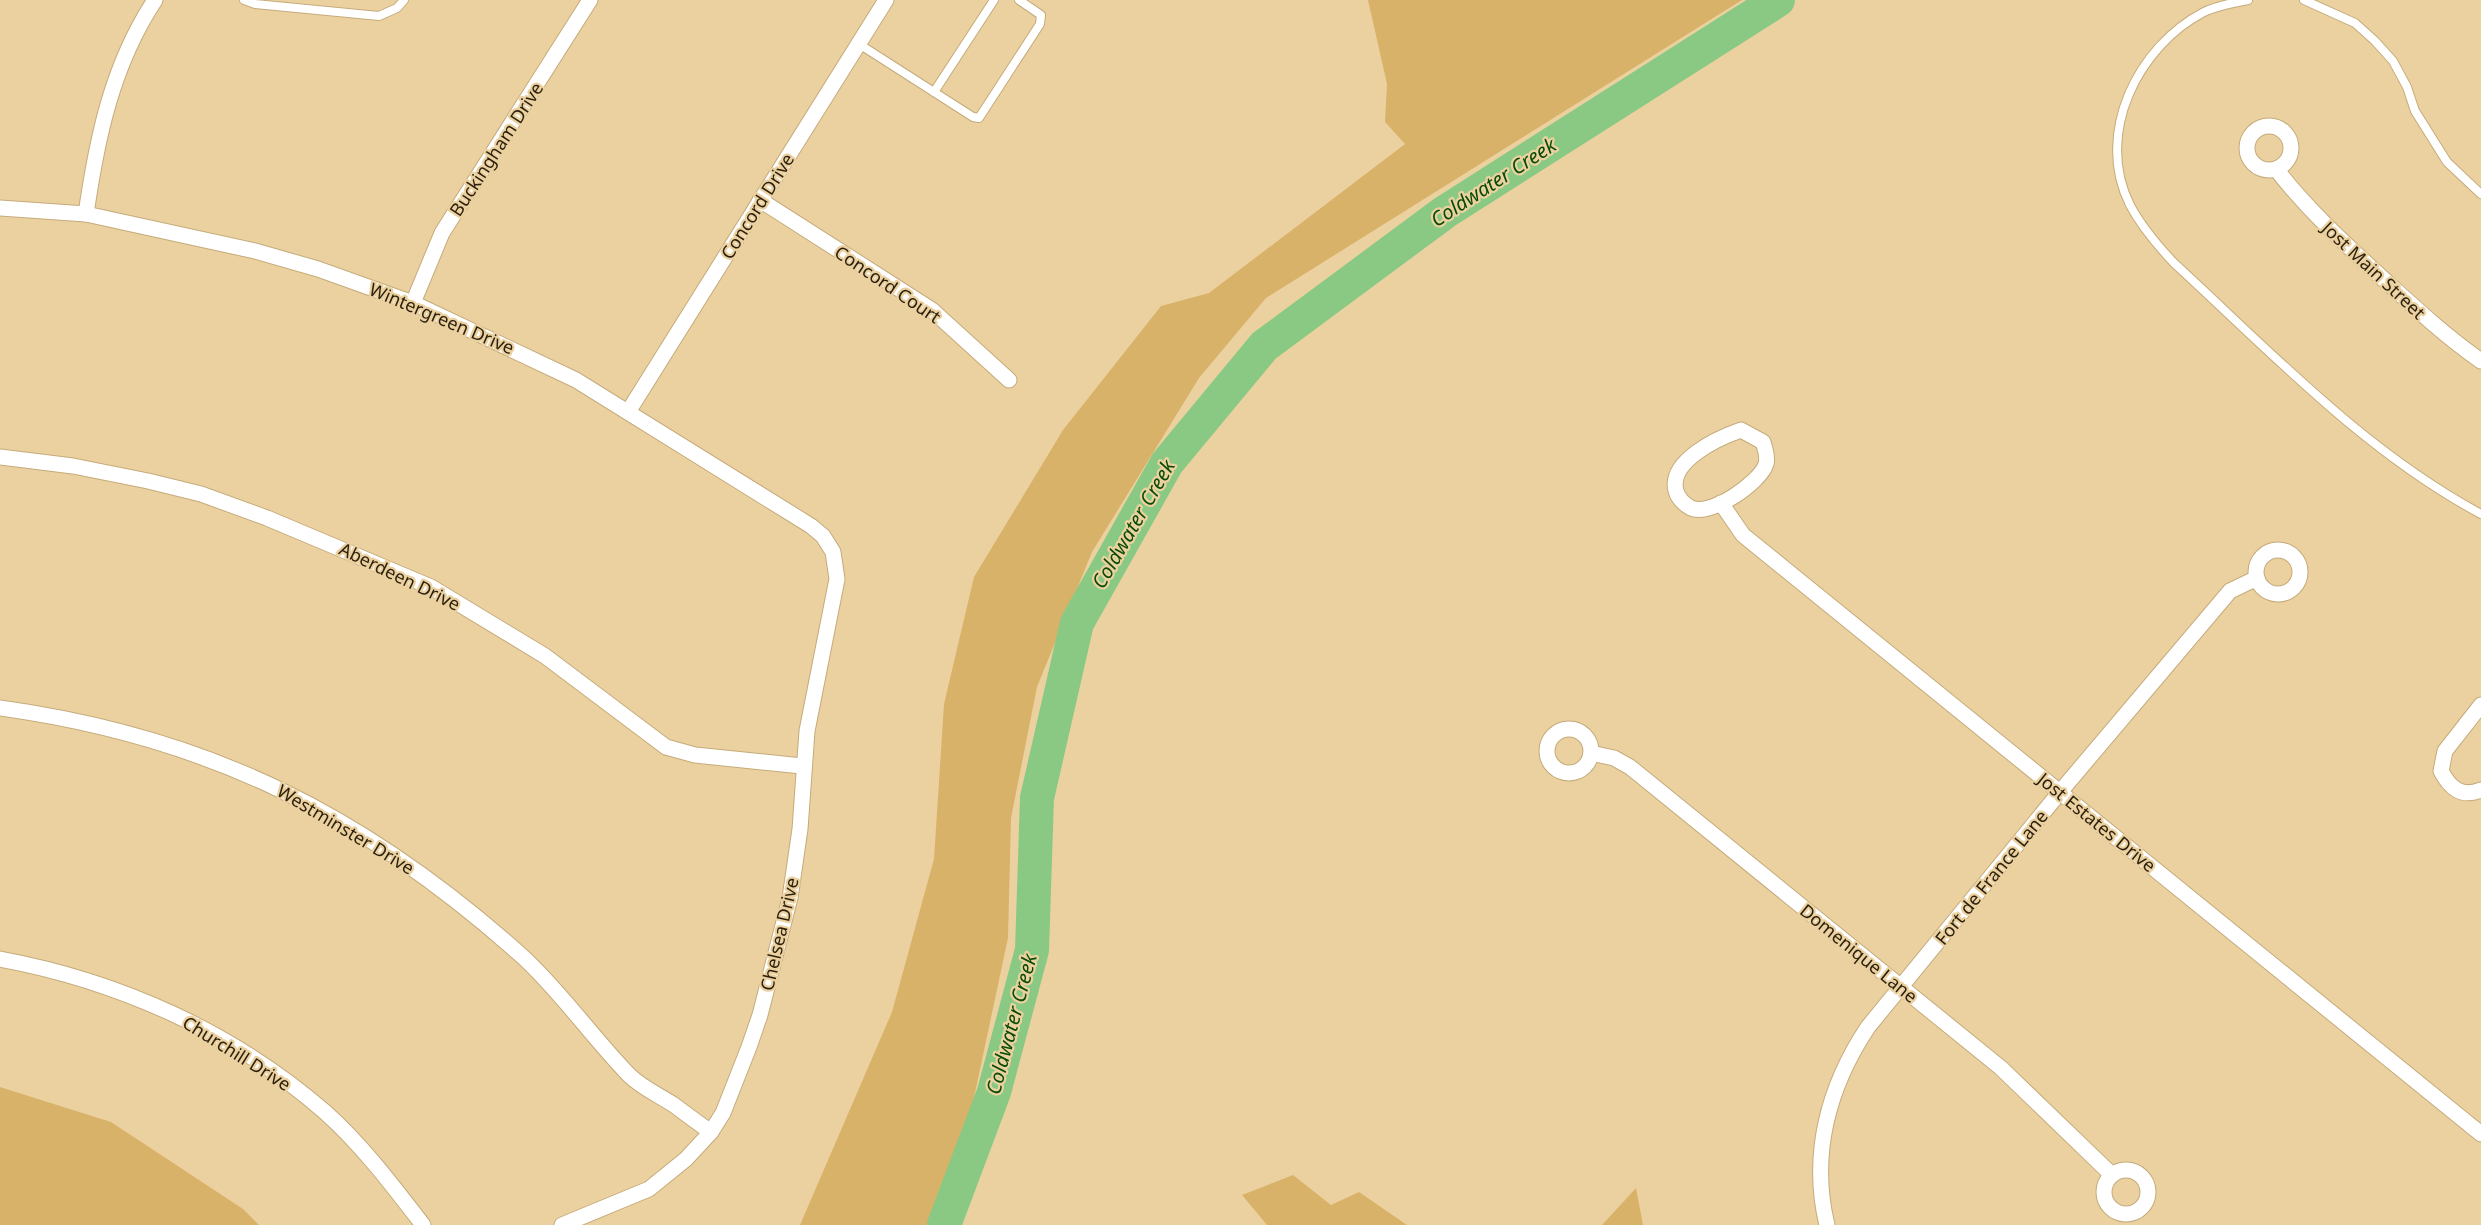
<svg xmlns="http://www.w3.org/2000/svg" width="2481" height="1225" viewBox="0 0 2481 1225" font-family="'Noto Sans',sans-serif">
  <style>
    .green { fill: #d9b269 }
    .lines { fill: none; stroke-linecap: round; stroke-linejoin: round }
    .river { stroke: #89c983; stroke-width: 34 }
    .service-casing { stroke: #c5ab7b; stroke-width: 10 }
    .minor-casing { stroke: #c5ab7b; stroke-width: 17 }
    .service { stroke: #fff; stroke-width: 8 }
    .minor { stroke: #fff; stroke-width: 15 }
    .labels { text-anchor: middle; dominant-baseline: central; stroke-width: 4.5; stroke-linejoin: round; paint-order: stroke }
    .street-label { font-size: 18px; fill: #2a1f0c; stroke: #ecd1a0 }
    .water-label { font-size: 20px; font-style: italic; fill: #074c05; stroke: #ecd1a0 }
  </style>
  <rect width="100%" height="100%" fill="#ecd1a0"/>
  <g class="green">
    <path d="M1368,0H1742L1266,298L1199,378L1092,552L1037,687L1011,818L1008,938L972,1107L937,1225H800L892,1012L934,859L944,704L974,577L1063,430L1161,306L1209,293L1405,144L1385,122L1387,84Z"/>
    <path d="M0,1087L111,1122L243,1209L259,1225H0Z"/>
    <path d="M1293,1175L1331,1205L1359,1192L1407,1225H1267L1242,1195Z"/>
    <path d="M1636,1188L1643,1225H1602Z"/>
  </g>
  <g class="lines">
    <path class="river" d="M944,1225L994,1092L1032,950L1037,798L1077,623L1167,463L1264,346L1445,212L1778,0"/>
    <g class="service-casing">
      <g id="service">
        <path d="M244,0L255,4L379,16L397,8L404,0"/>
        <path d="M2248,0C2234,3 2218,5 2204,12C2138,46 2094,134 2130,205C2141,226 2158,246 2174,263C2271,352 2364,451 2481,514"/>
        <path d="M2304,0L2355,23L2375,41L2393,61L2407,87L2415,111L2447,162L2481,194"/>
        <path d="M859,44L973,117L979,118L1040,24L1041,15L1019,0"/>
        <path d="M934,92L994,0"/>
      </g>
    </g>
    <g class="minor-casing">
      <g id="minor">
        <circle cx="2269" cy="148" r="22"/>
        <path d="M2276,169C2307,209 2342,241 2379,275C2412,305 2444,335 2481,361"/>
        <path d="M760,200L932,310L1009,380"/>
        <path d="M0,208L86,214L255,251L318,269L413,303L576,380L811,526L823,536L833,552L837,579L807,731L800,829L790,898L760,1015L749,1047L723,1113L711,1132L686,1159L649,1189L562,1225"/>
        <path d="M86,214C97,138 112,65 155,0"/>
        <path d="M413,303L442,233L590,0"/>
        <path d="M628,412L886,0"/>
        <path d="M1741,430L1763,442C1765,448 1768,458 1766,464C1760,483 1710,517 1691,508C1684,504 1678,498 1676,491C1668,461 1718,438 1741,430Z"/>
        <path d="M0,457L73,466L148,481L201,494L267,518L431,587L545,656L666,747L695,755L802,766"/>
        <path d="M1721,503L1743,535L2481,1134"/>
        <circle cx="2278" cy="572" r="22"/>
        <path d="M2481,705L2445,751L2441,771C2450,788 2461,798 2481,790"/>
        <path d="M0,708C210,737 366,816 523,957C562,993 592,1037 629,1075C642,1088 659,1095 674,1105C686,1114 698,1123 711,1132"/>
        <circle cx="1569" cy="751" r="22"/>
        <path d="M1591,753L1614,758L1630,767L2001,1068L2112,1175"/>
        <path d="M0,959C119,981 233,1032 325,1112C362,1145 393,1186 423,1225"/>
        <circle cx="2126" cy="1192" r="22"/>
        <path d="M1827,1225C1810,1155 1828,1087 1868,1027L2060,792L2230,591L2257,578"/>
      </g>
    </g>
    <use href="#service" class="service"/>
    <use href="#minor" class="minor"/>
  </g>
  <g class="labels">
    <g class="street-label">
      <text transform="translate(496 149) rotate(-57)">Buckingham Drive</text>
      <text transform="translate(757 206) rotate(-58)">Concord Drive</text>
      <text transform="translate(2374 270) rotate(43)">Jost Main Street</text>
      <text transform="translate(888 284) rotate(34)">Concord Court</text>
      <text transform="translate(442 318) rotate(23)">Wintergreen Drive</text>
      <text transform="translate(400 576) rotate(26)">Aberdeen Drive</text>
      <text transform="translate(2097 822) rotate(39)">Jost Estates Drive</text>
      <text transform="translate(346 829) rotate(31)">Westminster Drive</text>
      <text transform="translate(1991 877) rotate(-51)">Fort de France Lane</text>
      <text transform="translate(779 934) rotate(-77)">Chelsea Drive</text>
      <text transform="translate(1859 953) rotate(39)">Domenique Lane</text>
      <text transform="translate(237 1053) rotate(32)">Churchill Drive</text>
    </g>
    <g class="water-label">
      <text transform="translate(1493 182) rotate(-33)">Coldwater Creek</text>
      <text transform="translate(1133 524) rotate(-60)">Coldwater Creek</text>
      <text transform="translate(1011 1024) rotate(-75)">Coldwater Creek</text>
    </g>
  </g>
</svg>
